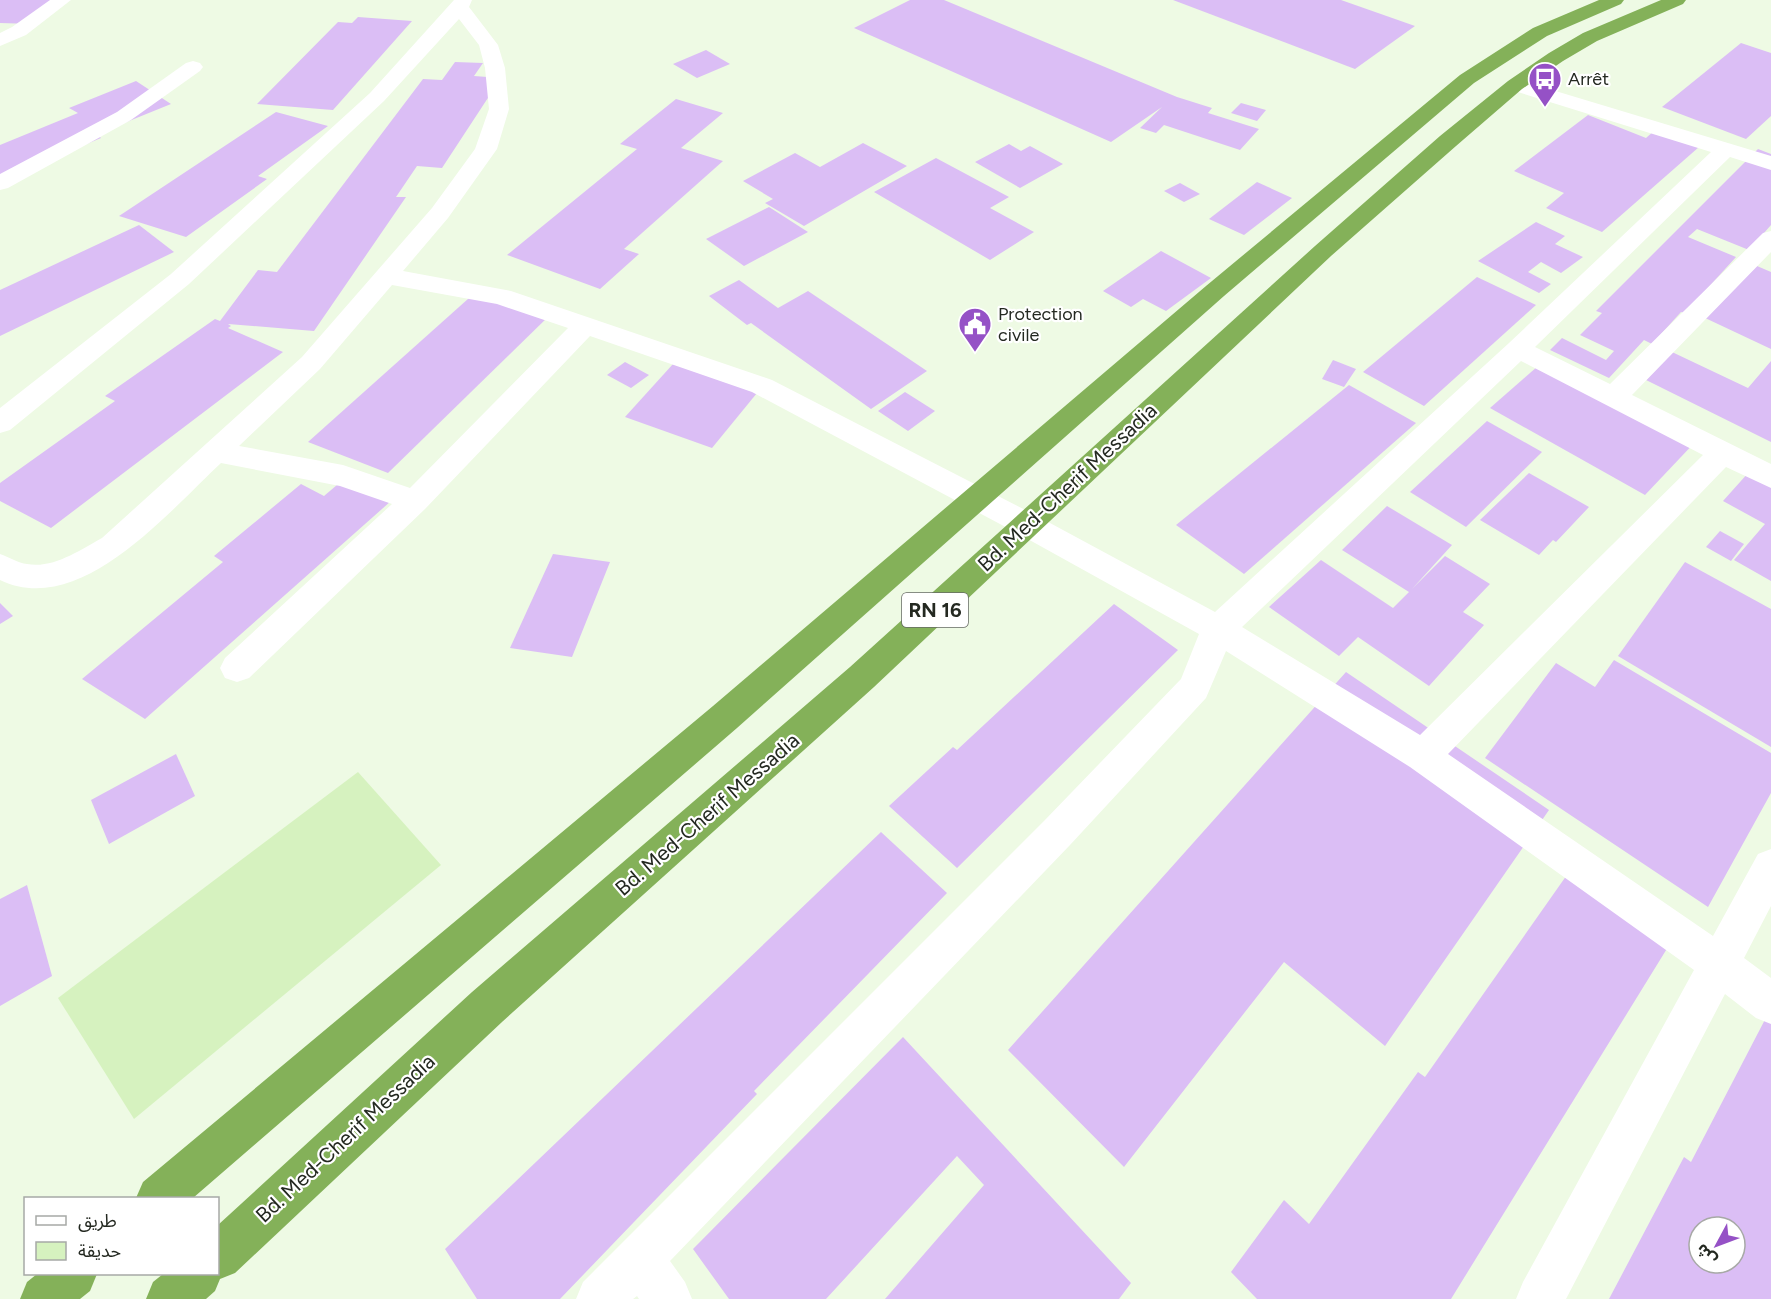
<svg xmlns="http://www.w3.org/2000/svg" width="1771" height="1299" viewBox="0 0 1771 1299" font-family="Figtree,'Noto Sans Arabic',sans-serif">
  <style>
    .green { fill: #d6f2bf }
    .building { fill: #dbbef5; fill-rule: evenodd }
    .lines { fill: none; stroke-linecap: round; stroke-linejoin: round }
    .street { fill: #fff; fill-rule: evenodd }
    .highway { fill: #84b159; fill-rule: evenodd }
    .labels { text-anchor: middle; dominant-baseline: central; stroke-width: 4.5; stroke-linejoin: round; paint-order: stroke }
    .far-poi-label { font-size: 18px; fill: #242921; stroke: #fff; text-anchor: start }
    .shield { fill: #fff; stroke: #666964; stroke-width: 1.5 }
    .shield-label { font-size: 20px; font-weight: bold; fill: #242921 }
    .street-label { font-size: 21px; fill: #242921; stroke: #fff }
  </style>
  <rect width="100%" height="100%" fill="#eefae4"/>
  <path class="green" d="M358,772L441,865L134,1119L58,998Z"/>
  <g class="building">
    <path d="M0,0H58L32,24L0,23Z"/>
    <path d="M910,0H944L1177,97L1212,108L1208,113L1259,129L1240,150L1164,125L1156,133L1140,128L1162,107L1111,142L854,28Z"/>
    <path d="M1173,0H1341L1415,26L1355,69Z"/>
    <path d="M358,17L412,21L333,110L257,104L338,22L352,23Z"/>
    <path d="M1741,43L1771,53V116L1746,139L1662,107Z"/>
    <path d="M706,50L730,64L697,78L673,64Z"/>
    <path d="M455,62L483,63L474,76L501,78L442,168L417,166L396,197H406L314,331L228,324L231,326L228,328L283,352L51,528L0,501V483L115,401L105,396L215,319L220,321L258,270L277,272L423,79L442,80Z"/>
    <path d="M136,81L171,104L97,134L101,138L0,180V145L78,113L69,108Z"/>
    <path d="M676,99L723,113L681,148L723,161L624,249L639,254L600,289L507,255L637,149L620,144Z"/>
    <path d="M1241,103L1266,110L1257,121L1231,113Z"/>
    <path d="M276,112L328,126L258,176L267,179L186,237L119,216Z"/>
    <path d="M1588,115L1646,138L1655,130L1699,147L1602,232L1546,208L1564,193L1514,171Z"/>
    <path d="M863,143L907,166L804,226L765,203L773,199L743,181L795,153L820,167Z"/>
    <path d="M1009,144L1021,151L1030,146L1063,164L1020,188L975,162Z"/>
    <path d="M1758,149L1771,154V225L1749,250L1697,229L1688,237L1736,257L1685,313L1681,312L1652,344L1644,340L1609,378L1550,350L1562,338L1606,360L1614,351L1580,335L1602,313L1596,311Z"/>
    <path d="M936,158L1009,197L990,208L1034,232L990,260L874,192Z"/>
    <path d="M1257,182L1292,198L1244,235L1209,219Z"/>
    <path d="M1180,183L1200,194L1184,202L1164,191Z"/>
    <path d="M769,207L808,232L744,266L706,239Z"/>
    <path d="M1536,222L1565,236L1555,244L1583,257L1561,273L1541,262L1528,272L1551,284L1539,293L1478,261Z"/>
    <path d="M139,225L174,252L0,336V290Z"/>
    <path d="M1161,251L1211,278L1166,311L1143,299L1131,307L1103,291Z"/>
    <path d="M1757,266L1771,272V349L1703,317Z"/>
    <path d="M1477,277L1536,305L1424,406L1363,372Z"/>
    <path d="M739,280L778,308L808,291L927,371L871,409L751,323L747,325L709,296Z"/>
    <path d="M478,290L551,314L388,473L308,442Z"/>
    <path d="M1672,352L1748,388L1771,361V442L1646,380Z"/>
    <path d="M1546,359L1698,439L1645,495L1490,408Z"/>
    <path d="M1333,360L1356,369L1344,387L1322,379Z"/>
    <path d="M625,362L649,375L631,388L607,375Z"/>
    <path d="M673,364L757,393L712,448L625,417Z"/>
    <path d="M1349,385L1416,423L1244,574L1176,525Z"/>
    <path d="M905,392L935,411L908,431L878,411Z"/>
    <path d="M1487,421L1542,452L1466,527L1410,492Z"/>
    <path d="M1749,472L1771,483V581L1734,560L1765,524L1723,501Z"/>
    <path d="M1529,473L1589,507L1556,542L1553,540L1539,555L1480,520Z"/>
    <path d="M344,479L391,501L145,719L82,679L223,562L214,556L301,484L324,496Z"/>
    <path d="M1387,506L1452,545L1412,589L1445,556L1490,584L1463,612L1484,625L1429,686L1358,637L1339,656L1269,607L1321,560L1393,608L1409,592L1342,550Z"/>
    <path d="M1720,531L1744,544L1731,561L1706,547Z"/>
    <path d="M553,554L610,562L572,657L510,648Z"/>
    <path d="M1685,562L1771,609V747L1618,656Z"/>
    <path d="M0,603L13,616L0,624Z"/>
    <path d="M1114,604L1178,650L957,868L889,806L953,747L957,750Z"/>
    <path d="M1614,660L1771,753V793L1708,907L1485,758L1556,663L1595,687Z"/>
    <path d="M1346,672L1549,810L1385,1046L1284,962L1124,1167L1008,1050Z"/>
    <path d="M176,754L195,796L109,844L91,800Z"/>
    <path d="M881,832L947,893L754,1091L757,1094L560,1299H477L445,1249Z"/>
    <path d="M1576,862L1676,934L1451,1299H1257L1231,1272L1284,1200L1309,1224L1418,1072L1425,1077Z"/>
    <path d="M27,885L52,976L0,1006V899Z"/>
    <path d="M1771,1008V1299H1609L1684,1157L1691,1162ZM1699,1227H1735V1263H1699Z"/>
    <path d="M903,1037L1131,1283L1119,1299H885L984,1185L957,1156L826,1299H729L693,1249Z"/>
  </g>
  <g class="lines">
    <g class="street">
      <path d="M50,0H71L26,35L0,46V33L12,27Z"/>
      <path d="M454,0H472L469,7L498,45L505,68L509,109L497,149L448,218L403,271L511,291L772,380L1037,516L1215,612L1509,343L1711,152L1508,89L1505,85L1508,81H1522L1771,156V170L1730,157L1535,347L1610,384L1763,233L1771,231V252L1632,395L1771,464V488L1726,467L1448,754L1713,936L1758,854L1771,849V906L1744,958L1771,978V1024L1756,1018L1725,994L1566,1299H1516L1523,1282L1694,970L1410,767L1226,651L1206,698L1070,845L670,1261L685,1282L692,1299H639L637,1296L633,1299H576L583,1282L1044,821L1181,679L1199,634L1015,532L752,392L590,336L425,509L249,678L237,682L225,678L220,668L225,658L392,504L340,486L221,463C169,511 80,619 0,580V554C9,557 18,563 27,564C53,569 80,550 102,538L302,357L432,208L475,149L489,109L485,68L479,45L459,19L384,101L189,284L10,430L0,433V408L171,274L370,93ZM392,285L497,304L568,328L410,488L343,465L239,446L320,369ZM1521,361L1703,455L1420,735L1242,627Z"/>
      <path d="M193,61L200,63L203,67L200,71L131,120L8,188L0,190V174L117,112L186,63Z"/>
    </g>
    <g class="highway">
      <path d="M1599,0H1624L1621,4L1547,36L1474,83L1224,296L737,728L193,1198H136L143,1182L713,706L1206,286L1460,75L1533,28Z"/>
      <path d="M1661,0H1686L1683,4L1597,41L1563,61L1522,89L1456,146L1331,256L874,687L502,1022L235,1273L220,1279L215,1291L206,1299H146L153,1282L163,1274H218V1225L472,992L850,667L1315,246L1440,136L1508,81L1549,53L1583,33Z"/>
      <path d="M37,1274H97L90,1291L80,1299H20L27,1282Z"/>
    </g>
  </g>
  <defs>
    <g id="bus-pin" transform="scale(1.725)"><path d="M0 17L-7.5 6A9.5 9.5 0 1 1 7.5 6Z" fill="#9551c6" stroke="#fff"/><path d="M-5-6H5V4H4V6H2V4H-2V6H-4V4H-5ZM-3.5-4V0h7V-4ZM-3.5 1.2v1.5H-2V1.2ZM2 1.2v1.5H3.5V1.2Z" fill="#fff"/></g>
    <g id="civic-pin" transform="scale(1.725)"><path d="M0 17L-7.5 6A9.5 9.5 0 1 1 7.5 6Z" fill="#9551c6" stroke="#fff"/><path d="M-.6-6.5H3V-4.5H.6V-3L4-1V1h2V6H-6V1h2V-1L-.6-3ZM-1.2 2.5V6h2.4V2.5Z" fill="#fff"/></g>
  </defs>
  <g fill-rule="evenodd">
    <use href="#bus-pin" x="1545" y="79"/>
    <use href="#civic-pin" x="975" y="324"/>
  </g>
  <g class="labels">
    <g class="far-poi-label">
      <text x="1568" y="79">Arrêt</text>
      <text x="998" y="314">Protection<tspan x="998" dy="21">civile</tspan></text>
    </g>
    <rect class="shield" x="902" y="593" width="66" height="34" rx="4.5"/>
    <g class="shield-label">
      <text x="935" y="610">RN 16</text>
    </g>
    <g class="street-label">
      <text transform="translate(1067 487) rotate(-43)">Bd. Med-Cherif Messadia</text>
      <text transform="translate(707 814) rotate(-41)">Bd. Med-Cherif Messadia</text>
      <text transform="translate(345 1138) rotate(-43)">Bd. Med-Cherif Messadia</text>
    </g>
  </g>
  <rect x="24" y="1197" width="195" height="78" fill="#ffffff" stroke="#a7a9a6" stroke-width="1.5"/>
  <rect x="36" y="1216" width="30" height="9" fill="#ffffff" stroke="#a7a9a6" stroke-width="1.5"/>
  <text x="78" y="1227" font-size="18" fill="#242921">طريق</text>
  <rect x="36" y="1242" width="30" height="18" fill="#d6f2bf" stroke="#a7a9a6" stroke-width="1.5"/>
  <text x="78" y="1257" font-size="18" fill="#242921">حديقة</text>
  <g transform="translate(1717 1245) rotate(229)"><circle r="28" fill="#ffffff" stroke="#a7a9a6" stroke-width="1.5"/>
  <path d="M0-4.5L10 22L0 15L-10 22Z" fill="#9551c6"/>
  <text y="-9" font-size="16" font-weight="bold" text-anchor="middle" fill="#242921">ش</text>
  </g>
</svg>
